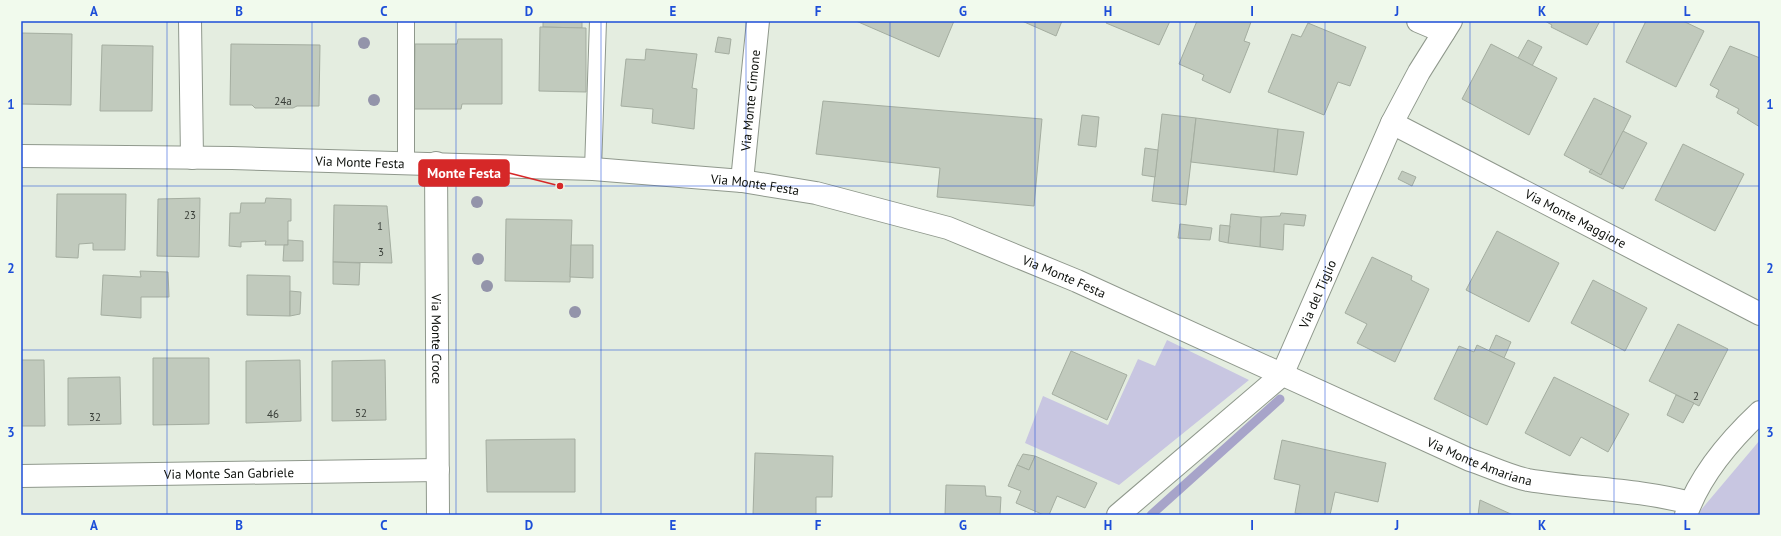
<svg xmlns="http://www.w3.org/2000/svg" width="1781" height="536" viewBox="0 0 1781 536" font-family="'PT Sans',sans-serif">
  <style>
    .green { fill: #c8c6e1 }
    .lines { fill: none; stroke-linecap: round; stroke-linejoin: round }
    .stream { stroke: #a7a4c9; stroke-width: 9 }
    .building { fill: #c1cabd; stroke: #a4ada0 }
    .service-casing { stroke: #8f988c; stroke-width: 18 }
    .minor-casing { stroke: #8f988c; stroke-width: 24 }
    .service { stroke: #fff; stroke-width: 16 }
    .minor { stroke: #fff; stroke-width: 22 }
    .tree { fill: #9394aa }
    .grid { fill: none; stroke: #1d4ed8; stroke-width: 1; stroke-opacity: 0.55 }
    .labels { text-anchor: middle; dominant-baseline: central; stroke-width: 4; stroke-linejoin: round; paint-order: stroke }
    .number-label { font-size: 11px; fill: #383d37 }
    .street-label { font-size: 13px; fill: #0b0e0a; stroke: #f1faed }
    .leader { fill: none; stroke: #d62828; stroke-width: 1.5 }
    .callout-dot { fill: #d62828; stroke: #f1faed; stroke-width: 1.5 }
    .callout { fill: #d62828; stroke: #d62828; stroke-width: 1.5 }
    .callout-label { font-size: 14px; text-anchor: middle; font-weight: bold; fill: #fff }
    .neatline { fill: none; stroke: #1d4ed8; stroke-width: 1.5 }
    .grid-label { font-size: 13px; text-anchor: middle; font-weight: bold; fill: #1d4ed8 }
  </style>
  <rect width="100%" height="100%" fill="#e4ede0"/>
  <g class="green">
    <path d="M1167,340L1249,380L1119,485L1025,443L1043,396L1108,425L1138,359L1155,366Z"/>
    <path d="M1760,440V515H1699L1700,511Z"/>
  </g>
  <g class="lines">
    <path class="stream" d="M1151,515L1280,399"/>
  </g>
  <g class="building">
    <path d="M543,21H582V28L543,27Z"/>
    <path d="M856,21H954L939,57Z"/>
    <path d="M1022,21H1062L1056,36Z"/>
    <path d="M1107,21H1170L1159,45L1106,23Z"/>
    <path d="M1197,21L1251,22L1244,41L1250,43L1230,93L1202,80L1204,75L1179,64Z"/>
    <path d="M1545,21H1600L1587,45L1551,27L1552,25Z"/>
    <path d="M1646,21H1683L1704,31L1676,87L1626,62Z"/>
    <path d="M1308,23L1366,47L1350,86L1338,82L1324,115L1268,92L1292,34L1301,37Z"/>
    <path d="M540,27L586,28V92L539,91Z"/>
    <path d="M21,33L72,34L71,105L21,104Z"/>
    <path d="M718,37L731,39L729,54L715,52Z"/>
    <path d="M458,39H502V104H462L461,109H414L415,44H457Z"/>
    <path d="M1528,40L1542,47L1532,66L1518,58Z"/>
    <path d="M231,44L320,45L319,106H297L293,108H255L252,105H230Z"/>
    <path d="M1491,44L1557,78L1529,135L1462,99Z"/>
    <path d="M102,45L153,46L152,111H100Z"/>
    <path d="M1730,46L1760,58V127L1737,113L1739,109L1716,97L1719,90L1710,85Z"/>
    <path d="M646,49L697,54L692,88L697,89L694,129L652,123L653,109L621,106L626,59L645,60Z"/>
    <path d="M1594,98L1631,116L1601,175L1564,155Z"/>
    <path d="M823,101L1042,119L1034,206L937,197L940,168L816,154Z"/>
    <path d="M1162,114L1196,118L1186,205L1152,201Z"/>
    <path d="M1082,115L1099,117L1096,147L1078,145Z"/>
    <path d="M1196,118L1278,129L1274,172L1191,162Z"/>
    <path d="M1278,129L1304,132L1297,175L1274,172Z"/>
    <path d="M1623,131L1647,143L1623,189L1589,172L1591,169L1601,175Z"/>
    <path d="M1683,144L1744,174L1715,231L1655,200Z"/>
    <path d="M1145,148L1158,150L1155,177L1142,175Z"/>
    <path d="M1402,171L1416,177L1412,186L1398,179Z"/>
    <path d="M57,194H126L125,250H93V243L79,244L78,258L56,257Z"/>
    <path d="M200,198L199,257L157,256L158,199Z"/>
    <path d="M266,198L291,199V221H288V245H265L266,241L241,242V247L229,246L230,213H240L241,203H265Z"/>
    <path d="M334,205L387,206L392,263L333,262Z"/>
    <path d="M1281,213L1306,215L1304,226L1284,224L1283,250L1260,247L1261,217L1280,216Z"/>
    <path d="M1231,214L1261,217L1260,247L1228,243Z"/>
    <path d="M506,219L572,220L570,282L505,281Z"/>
    <path d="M1180,224L1212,228L1210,240L1178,238Z"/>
    <path d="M1220,225L1230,226L1228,243L1219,241Z"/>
    <path d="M1497,231L1559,263L1529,322L1466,290Z"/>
    <path d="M288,240L303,241V261H283L284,245H288Z"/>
    <path d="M571,245H593V278L570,277Z"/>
    <path d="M1372,257L1412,276L1411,280L1429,289L1395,362L1357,343L1367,324L1345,313Z"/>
    <path d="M333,262L360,263L359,285L333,284Z"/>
    <path d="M140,271L168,272L169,297H141V318L101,315L103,275L141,277Z"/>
    <path d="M247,275L290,276V316L247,315Z"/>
    <path d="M1593,280L1647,308L1625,351L1571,323Z"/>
    <path d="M290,291L301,292L300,314L290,316Z"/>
    <path d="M1678,324L1728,349L1699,406L1649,381Z"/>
    <path d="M1496,335L1511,342L1504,358L1489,351Z"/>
    <path d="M1477,345L1515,363L1487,425L1434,399L1459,346L1474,352Z"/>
    <path d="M1071,351L1127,375L1107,420L1052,394Z"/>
    <path d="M153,358H209V424L153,425Z"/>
    <path d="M21,360H44L45,426H21Z"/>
    <path d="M300,360L301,421L246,423V361Z"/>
    <path d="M385,360L386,420L332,421V361Z"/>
    <path d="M120,377L121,424L68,425V378Z"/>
    <path d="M1554,377L1629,414L1608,452L1581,437L1570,456L1525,433Z"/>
    <path d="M1676,395L1694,403L1683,423L1667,415Z"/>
    <path d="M575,439V492H487L486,440Z"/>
    <path d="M1282,440L1386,463L1378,502L1335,492L1330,515H1305L1295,513L1300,485L1274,479Z"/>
    <path d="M755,453L833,456L832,497H816V515H753Z"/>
    <path d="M1023,454L1035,456L1029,470L1017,465Z"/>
    <path d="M1035,456L1097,483L1085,508L1057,496L1049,515H1044L1016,503L1021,491L1008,486L1017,465L1029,470Z"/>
    <path d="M946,485L985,486L986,496L1001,497L1000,515H945Z"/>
    <path d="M1480,500L1513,515H1478Z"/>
  </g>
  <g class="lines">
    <g class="service-casing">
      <g id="service">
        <path d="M406,21V163"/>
        <path d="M593,169L598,21"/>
      </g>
    </g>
    <g class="minor-casing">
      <g id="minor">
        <path d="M190,21L192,158"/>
        <path d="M1418,21L1444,32"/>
        <path id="s1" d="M1392,123L1760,314"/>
        <path id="s2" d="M21,156L232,158L593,169L742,181L816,193L948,228L1077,281L1470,460C1489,466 1508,476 1528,480C1582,489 1637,489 1690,503"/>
        <path id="s3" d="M436,163L438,515"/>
        <path id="s4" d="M742,181L758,21"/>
        <path id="s5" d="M21,476L438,470"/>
        <path id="s6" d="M1118,515L1282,375L1392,123L1419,72L1451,21"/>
        <path d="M1686,515C1700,475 1729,441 1760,412"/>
      </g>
    </g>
    <use href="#service" class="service"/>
    <use href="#minor" class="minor"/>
  </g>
  <g class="tree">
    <circle cx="364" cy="43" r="6"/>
    <circle cx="374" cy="100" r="6"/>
    <circle cx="477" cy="202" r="6"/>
    <circle cx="478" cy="259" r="6"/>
    <circle cx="487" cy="286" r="6"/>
    <circle cx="575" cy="312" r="6"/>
  </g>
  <path class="grid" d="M167,21V515M312,21V515M456,21V515M601,21V515M746,21V515M890,21V515M1035,21V515M1180,21V515M1325,21V515M1470,21V515M1614,21V515M21,186H1760M21,350H1760"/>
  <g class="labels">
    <g class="number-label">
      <text x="283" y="101">24a</text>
      <text x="190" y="215">23</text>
      <text x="380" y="226">1</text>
      <text x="381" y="252">3</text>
      <text x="1696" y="396">2</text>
      <text x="361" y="413">52</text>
      <text x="273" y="414">46</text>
      <text x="95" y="417">32</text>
    </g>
    <g class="street-label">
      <text stroke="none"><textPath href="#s4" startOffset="81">Via Monte Cimone</textPath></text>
      <text stroke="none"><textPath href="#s2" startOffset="339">Via Monte Festa</textPath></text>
      <text stroke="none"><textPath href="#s2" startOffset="735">Via Monte Festa</textPath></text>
      <text stroke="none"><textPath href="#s1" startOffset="207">Via Monte Maggiore</textPath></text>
      <text stroke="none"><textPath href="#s2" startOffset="1059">Via Monte Festa</textPath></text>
      <text stroke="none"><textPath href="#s6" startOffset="304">Via del Tiglio</textPath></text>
      <text stroke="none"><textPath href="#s3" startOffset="176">Via Monte Croce</textPath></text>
      <text stroke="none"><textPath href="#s2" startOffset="1514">Via Monte Amariana</textPath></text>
      <text stroke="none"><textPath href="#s5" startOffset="208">Via Monte San Gabriele</textPath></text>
    </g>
  </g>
  <path class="leader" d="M560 186L509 173"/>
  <circle class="callout-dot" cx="560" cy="186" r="4"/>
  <rect class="callout" x="419" y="160" width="90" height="26" rx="4"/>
  <g class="callout-label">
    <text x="464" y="178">Monte Festa</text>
  </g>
  <rect width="1781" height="536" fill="none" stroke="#f1faed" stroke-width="44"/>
  <rect x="22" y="22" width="1737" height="492" class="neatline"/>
  <g class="grid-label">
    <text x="94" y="16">A</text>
    <text x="239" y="16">B</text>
    <text x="384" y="16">C</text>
    <text x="529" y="16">D</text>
    <text x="673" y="16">E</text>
    <text x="818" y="16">F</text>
    <text x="963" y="16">G</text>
    <text x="1108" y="16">H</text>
    <text x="1252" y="16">I</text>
    <text x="1397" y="16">J</text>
    <text x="1542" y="16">K</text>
    <text x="1687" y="16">L</text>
    <text x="11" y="109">1</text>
    <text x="1770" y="109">1</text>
    <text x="11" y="273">2</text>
    <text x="1770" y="273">2</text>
    <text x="11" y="437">3</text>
    <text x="1770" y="437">3</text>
    <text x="94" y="530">A</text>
    <text x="239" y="530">B</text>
    <text x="384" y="530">C</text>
    <text x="529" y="530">D</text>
    <text x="673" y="530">E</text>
    <text x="818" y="530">F</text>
    <text x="963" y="530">G</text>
    <text x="1108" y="530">H</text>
    <text x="1252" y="530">I</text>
    <text x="1397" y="530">J</text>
    <text x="1542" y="530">K</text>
    <text x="1687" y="530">L</text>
  </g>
</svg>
